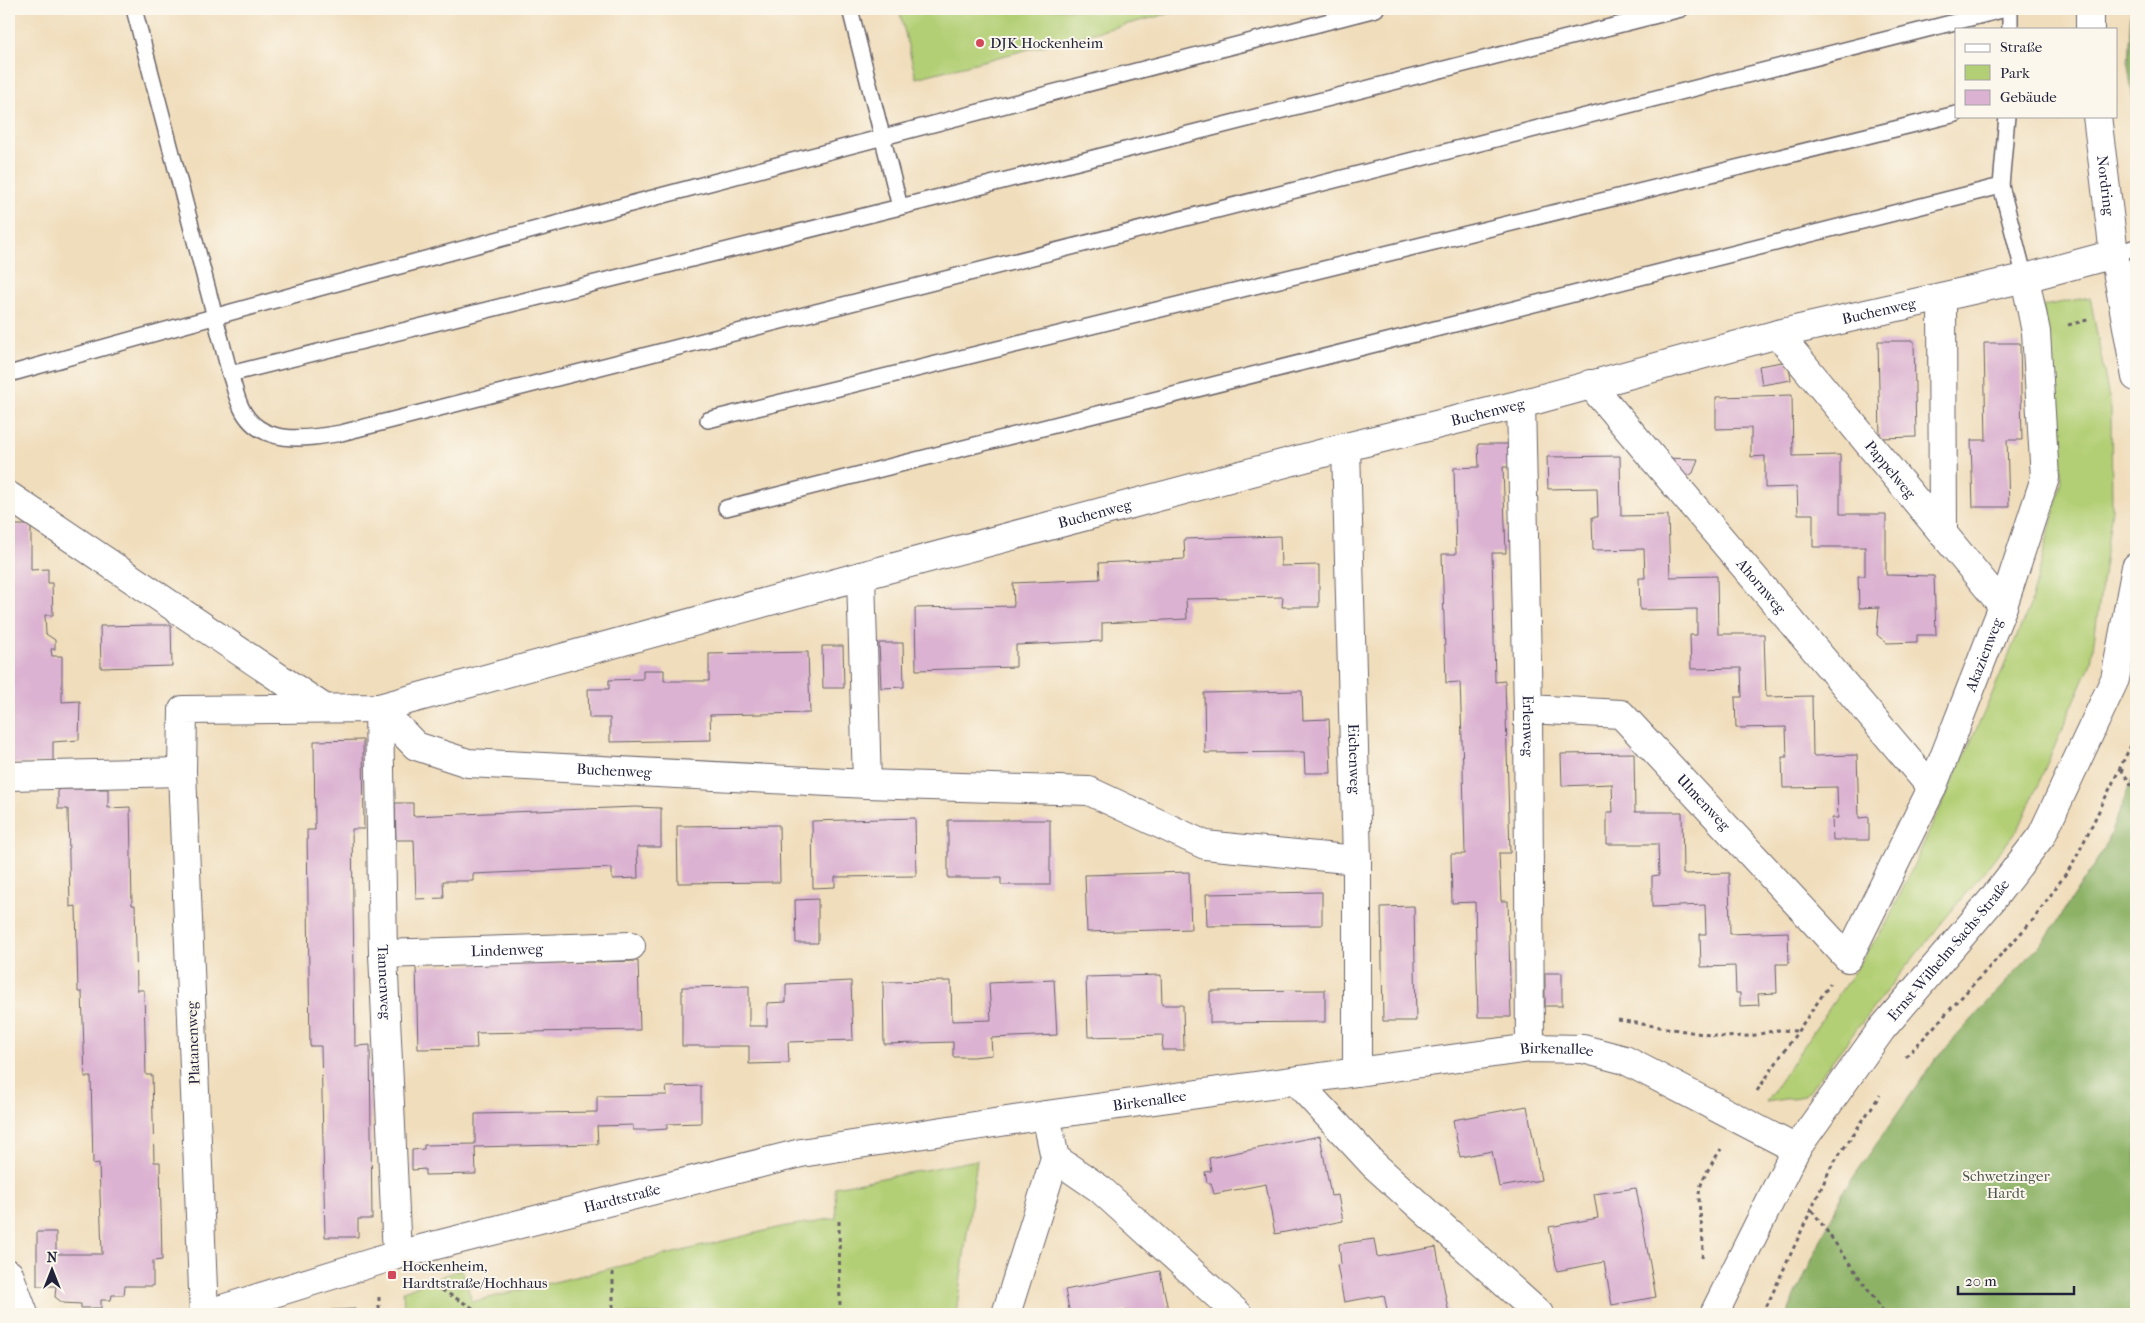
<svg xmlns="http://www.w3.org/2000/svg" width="2145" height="1323" viewBox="0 0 2145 1323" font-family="'IM FELL French Canon',serif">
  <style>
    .green { fill: #b2cf75; stroke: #6a7858 }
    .forest { fill: #8db266; stroke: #586a50 }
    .building { fill: #dbb2d1 }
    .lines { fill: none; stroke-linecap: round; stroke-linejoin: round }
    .lane-casing { stroke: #6a6368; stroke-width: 18 }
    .street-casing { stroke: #6a6368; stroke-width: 30 }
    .path { stroke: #6a6368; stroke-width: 3; stroke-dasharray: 4 4; stroke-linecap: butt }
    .lane { stroke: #fff; stroke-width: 15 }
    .street { stroke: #fff; stroke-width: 28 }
    .poi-dot { fill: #d1495b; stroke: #fbf7ec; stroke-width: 2 }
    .labels { text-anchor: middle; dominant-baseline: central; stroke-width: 4; stroke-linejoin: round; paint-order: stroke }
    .poi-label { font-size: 15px; fill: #22223b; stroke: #fbf7ec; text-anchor: start }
    .street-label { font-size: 15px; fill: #22223b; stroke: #fbf7ec }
    .park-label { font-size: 15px; fill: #4d564c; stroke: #fbf7ec }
  </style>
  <rect width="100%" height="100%" fill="#fbf7ec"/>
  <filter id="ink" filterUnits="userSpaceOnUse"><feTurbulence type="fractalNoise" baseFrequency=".02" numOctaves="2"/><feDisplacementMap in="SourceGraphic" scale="10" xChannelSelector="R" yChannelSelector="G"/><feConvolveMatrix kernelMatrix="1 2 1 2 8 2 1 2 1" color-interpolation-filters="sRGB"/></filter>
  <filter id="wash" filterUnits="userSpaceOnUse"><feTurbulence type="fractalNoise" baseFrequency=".0096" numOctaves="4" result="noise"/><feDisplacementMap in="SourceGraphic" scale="20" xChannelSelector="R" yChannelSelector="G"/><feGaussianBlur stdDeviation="1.12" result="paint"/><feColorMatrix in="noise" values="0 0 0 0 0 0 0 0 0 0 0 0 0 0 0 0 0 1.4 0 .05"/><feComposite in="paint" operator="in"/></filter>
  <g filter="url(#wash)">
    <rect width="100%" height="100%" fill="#f0ddbb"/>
    <g class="green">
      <path d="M899,9H1187L916,78Z"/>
      <path d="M2090,297L2111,409L2112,509L2091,663L2019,828L1887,990L1805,1096L1766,1102L1887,923L1983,715L2031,603L2062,480L2043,306Z"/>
      <path d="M977,1160L956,1314H404L403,1291L462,1269L472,1302L781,1227L836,1218L835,1187Z"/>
    </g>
    <g class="forest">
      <path d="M2131,9H2136V126L2128,64Z"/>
      <path d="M2136,770V1314H1787L1843,1192L1935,1060L2046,938L2104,849Z"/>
    </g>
    <g id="blocks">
      <g class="building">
        <path d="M1878,341H1914L1916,437L1880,438Z"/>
        <path d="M1984,343H2020L2022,440H2007L2009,507H1973L1971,440H1986Z"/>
        <path d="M1788,361L1791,380L1762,385L1759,366Z"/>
        <path d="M1792,395L1793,456L1840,455V514H1886V575L1934,576L1936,635H1917V642L1887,643L1877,635L1879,607L1859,608L1858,576H1865V547H1813V514H1798L1797,487L1765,488V456L1751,457V428L1716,429V397Z"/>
        <path d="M1478,444H1511L1512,467H1503L1506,553H1492L1495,682L1505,681L1510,853H1499L1501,901H1508L1511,1017H1478L1475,902L1452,903L1451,854H1465L1463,768L1460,682L1446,683L1442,554H1456L1454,468L1479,467Z"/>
        <path d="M1620,456L1621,516L1668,515L1670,577L1717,576L1718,634H1764L1766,697L1812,696L1813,756L1857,755L1859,818L1869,817V840H1833L1832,818H1838L1837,787L1783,788L1782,757H1787L1786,727L1736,728L1735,697H1742L1741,668L1691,669L1690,635H1697V609L1640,610L1639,578H1645L1644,549L1593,550L1592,517H1598L1597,488L1548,489L1547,457Z"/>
        <path d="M1665,458L1698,459L1693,473L1682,480Z"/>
        <path d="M9,525H31V570L48,569V583H52L53,615H45L46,634L55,640V649H51L52,656H62V702L80,701L79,740L53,742V762L9,764Z"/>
        <path d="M1280,536L1281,566L1319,565V607H1282L1283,597L1186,599L1187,619L1102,623V641L1016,645V667L916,670L915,608L1014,606L1013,583L1100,579L1099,563L1185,559L1184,539Z"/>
        <path d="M154,625H171L172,666L101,668L100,626Z"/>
        <path d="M879,643H903L904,687L881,688Z"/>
        <path d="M822,646H843L844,688H823Z"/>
        <path d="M808,652L810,713L710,715L711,740L610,742V718H589L588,689H609V680L643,679V670H664V681H709V654Z"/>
        <path d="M1302,691L1303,720L1329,719L1331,773H1305L1304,752L1205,753L1204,693Z"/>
        <path d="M363,740L364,829H352L355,1046L370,1045L372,1219H358V1237H325L321,1046H310L307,830H315L314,741Z"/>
        <path d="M1634,753L1635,812H1682L1683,874L1729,873L1730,934L1788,932L1789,964H1776L1777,993L1758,994L1759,1005L1740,1006V993H1736L1735,966L1701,967L1700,934H1706L1705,905L1652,907V876L1659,875L1658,844H1607V812H1613L1612,784L1562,786L1561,754Z"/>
        <path d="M58,789H108V808L130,807L132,905H135L137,990H144L146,1075H152L154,1162H160L162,1260L153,1261V1286H125L124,1295H112L111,1300H101V1308H81V1304L63,1303L55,1297L56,1286H37V1232H56V1254H102L99,1163L93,1164L91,1077H85L82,992H78L76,906L70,907L68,809H58Z"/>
        <path d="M395,803H413V816L635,807L661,808V847H637L638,878L612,879V868L473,874V881H443L444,898L416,899L414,840H396Z"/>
        <path d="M915,818L916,876L835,877V887L813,888L812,821Z"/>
        <path d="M948,820H1050V885H1001V878H948Z"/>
        <path d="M779,825L780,882L678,883L677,826Z"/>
        <path d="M1189,872L1191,929L1087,932L1085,875Z"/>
        <path d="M1322,892V925L1207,926L1206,894Z"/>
        <path d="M818,899V943H796L795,900Z"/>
        <path d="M1414,906L1416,1021H1383L1381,907Z"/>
        <path d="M638,961L640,1030L476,1033L477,1048L418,1049L416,966Z"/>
        <rect x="1545" y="973" width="17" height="33"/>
        <path d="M1161,975L1162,1005H1183L1184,1050H1162L1163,1035L1088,1037L1086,977Z"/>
        <path d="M1054,980L1057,1035L991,1038L992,1055L973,1057H953V1042L884,1044L883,982L951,981L952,1021L991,1020L989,983Z"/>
        <path d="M851,981L853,1040L788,1042L789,1063L749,1064V1046H682V987L749,986V1026H767V1003L786,1002V984Z"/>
        <path d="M1325,990V1022L1210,1023V991Z"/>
        <path d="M701,1086V1123L667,1124V1129L651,1130H633V1125L597,1126L598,1144L475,1147L476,1174L425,1175V1169L412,1170V1150L424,1149V1145L475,1144V1114L597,1112V1096L667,1095L666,1087Z"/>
        <path d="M1527,1106L1541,1180L1499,1187L1492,1151L1460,1157L1453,1120Z"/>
        <path d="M1320,1136L1331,1196L1338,1195L1343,1221L1275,1234L1266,1184L1214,1194L1211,1183H1207L1205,1172L1211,1171L1209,1158Z"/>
        <path d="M1636,1188L1656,1297L1612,1305L1604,1262L1557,1271L1549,1227L1598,1218L1594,1194Z"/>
        <path d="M1374,1239L1377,1257L1436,1247L1449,1314H1388L1384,1295L1344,1302L1337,1265L1341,1264L1339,1244Z"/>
        <path d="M1160,1271L1169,1314H1128L1127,1311L1111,1314H1070L1065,1290Z"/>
        <path d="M355,1309V1314H331V1310Z"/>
      </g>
    </g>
  </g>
  <g filter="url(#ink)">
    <use href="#blocks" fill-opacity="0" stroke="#6a6368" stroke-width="1"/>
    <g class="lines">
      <g class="lane-casing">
        <g id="lane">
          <path d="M134,9L230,374L900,207L850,9"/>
          <path d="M2010,29V9"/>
          <path d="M2001,186L2025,278"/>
          <path d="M900,207L1681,9"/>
          <path d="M2114,254L2136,247"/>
          <path d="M9,374C463,246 919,127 1376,9"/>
          <path d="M230,374C234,385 236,397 241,407C259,447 307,439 341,433L2006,9"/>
          <path d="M708,420L1956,114"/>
          <path d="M726,508L2001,186L2007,116"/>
        </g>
      </g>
      <g class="street-casing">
        <g id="street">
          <path d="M2090,9V29"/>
          <path id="s1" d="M2097,116L2114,254L2136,377"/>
          <path d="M1942,297L1943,534"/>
          <path id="s2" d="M1778,334L2003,606"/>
          <path id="s3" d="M1590,384L1932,788"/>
          <path id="s4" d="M1521,404L1528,709L1530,1048"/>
          <path id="s5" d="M1346,447L1357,860V1072"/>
          <path d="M9,496L324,708"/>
          <path d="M861,576L867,784"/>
          <path id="s6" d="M379,708L416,746L468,763L867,784L1089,791L1205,845L1357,860"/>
          <path id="s7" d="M379,708L383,954L397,1255"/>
          <path id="s8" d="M1528,709L1621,714L1848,958L1932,788L2003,606L2045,478L2036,332L2025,278"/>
          <path d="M9,776L182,772"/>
          <path id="s9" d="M383,954L631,946"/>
          <path d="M1296,1081L1373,1164L1539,1314"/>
          <path d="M1055,1158L1100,1189L1238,1314"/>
          <path d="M9,1274L24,1314"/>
          <path id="s10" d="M204,1314L182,772L183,710L379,708L861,576L1346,447L1521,404L1778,334L2025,278L2114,254"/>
          <path id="s11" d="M206,1314L397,1255L801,1153L1046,1115L1530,1048L1583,1049L1625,1060L1796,1149"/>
          <path d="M1006,1314L1055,1158L1046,1115"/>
          <path id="s12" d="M1714,1314L1796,1149L1881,1030L1991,901L2042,835L2115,679L2136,567"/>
        </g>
      </g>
      <g class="path">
        <path d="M2068,325L2091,319"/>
        <path d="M2121,769L2136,792"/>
        <path d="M1618,1020L1721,1037L1751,1036L1777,1030L1797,1031"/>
        <path d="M1906,1057L2033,920L2074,862L2136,735"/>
        <path d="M1757,1091L1830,984"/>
        <path d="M1812,1210L1885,1314"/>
        <path d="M839,1221L840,1314"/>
        <path d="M1702,1258C1705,1236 1699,1216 1699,1195C1700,1179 1713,1162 1721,1149"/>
        <path d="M613,1272V1314"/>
        <path d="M428,1282L483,1314"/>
        <path d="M379,1297V1314"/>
        <path d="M1763,1314L1831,1167L1880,1095"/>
      </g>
      <use href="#lane" class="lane"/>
      <use href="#street" class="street"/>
    </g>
  </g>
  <g class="poi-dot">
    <circle cx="980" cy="43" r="5"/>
    <rect x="387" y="1270" width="10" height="10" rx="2.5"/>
  </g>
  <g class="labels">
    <g class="poi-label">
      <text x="990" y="43">DJK Hockenheim</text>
      <text x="402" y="1266">Hockenheim,<tspan x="402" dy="17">Hardtstraße/Hochhaus</tspan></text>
    </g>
    <g class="street-label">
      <text stroke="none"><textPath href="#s1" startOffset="70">Nordring</textPath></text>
      <text stroke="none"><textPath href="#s10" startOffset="2352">Buchenweg</textPath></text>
      <text stroke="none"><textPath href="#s10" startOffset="1948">Buchenweg</textPath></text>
      <text stroke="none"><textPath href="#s2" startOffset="176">Pappelweg</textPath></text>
      <text stroke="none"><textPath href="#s10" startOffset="1542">Buchenweg</textPath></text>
      <text stroke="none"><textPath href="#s3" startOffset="265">Ahornweg</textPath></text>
      <text stroke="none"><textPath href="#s8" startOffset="759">Akazienweg</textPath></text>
      <text stroke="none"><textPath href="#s4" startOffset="322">Erlenweg</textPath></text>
      <text stroke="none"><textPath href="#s5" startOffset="312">Eichenweg</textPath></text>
      <text stroke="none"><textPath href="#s6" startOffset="254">Buchenweg</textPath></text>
      <text stroke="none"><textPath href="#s8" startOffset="214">Ulmenweg</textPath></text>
      <text stroke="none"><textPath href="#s9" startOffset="124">Lindenweg</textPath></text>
      <text stroke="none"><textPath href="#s12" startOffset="435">Ernst-Wilhelm-Sachs-Straße</textPath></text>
      <text stroke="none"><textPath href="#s7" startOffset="274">Tannenweg</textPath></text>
      <text transform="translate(193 1043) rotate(-92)">Platanenweg</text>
      <text stroke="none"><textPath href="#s11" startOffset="1380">Birkenallee</textPath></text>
      <text stroke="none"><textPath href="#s11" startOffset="969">Birkenallee</textPath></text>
      <text stroke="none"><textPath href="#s11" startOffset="432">Hardtstraße</textPath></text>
    </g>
    <g class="park-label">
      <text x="2006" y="1176">Schwetzinger<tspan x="2006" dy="17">Hardt</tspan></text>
    </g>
  </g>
  <rect width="2145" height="1323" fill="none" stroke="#fbf7ec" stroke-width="30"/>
  <rect x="1955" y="28" width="162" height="90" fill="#fbf7ec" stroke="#a4a2a5"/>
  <rect x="1965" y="44" width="25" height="8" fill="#ffffff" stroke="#a4a2a5"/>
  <text x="2000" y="52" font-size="15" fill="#22223b">Straße</text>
  <rect x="1965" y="65" width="25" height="15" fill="#b2cf75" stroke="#a4a2a5"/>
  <text x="2000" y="78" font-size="15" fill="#22223b">Park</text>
  <rect x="1965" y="90" width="25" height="15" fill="#dbb2d1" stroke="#a4a2a5"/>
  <text x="2000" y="102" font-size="15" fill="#22223b">Gebäude</text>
  <g transform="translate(52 1270)" stroke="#fbf7ec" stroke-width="4" paint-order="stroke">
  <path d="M0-4L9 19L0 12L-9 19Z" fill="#22223b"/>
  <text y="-8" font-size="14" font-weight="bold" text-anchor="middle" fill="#22223b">N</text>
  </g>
  <path d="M1958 1286v8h116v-8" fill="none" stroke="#22223b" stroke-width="2.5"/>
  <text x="1965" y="1286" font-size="15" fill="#22223b" stroke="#fbf7ec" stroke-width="4" paint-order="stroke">20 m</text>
</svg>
